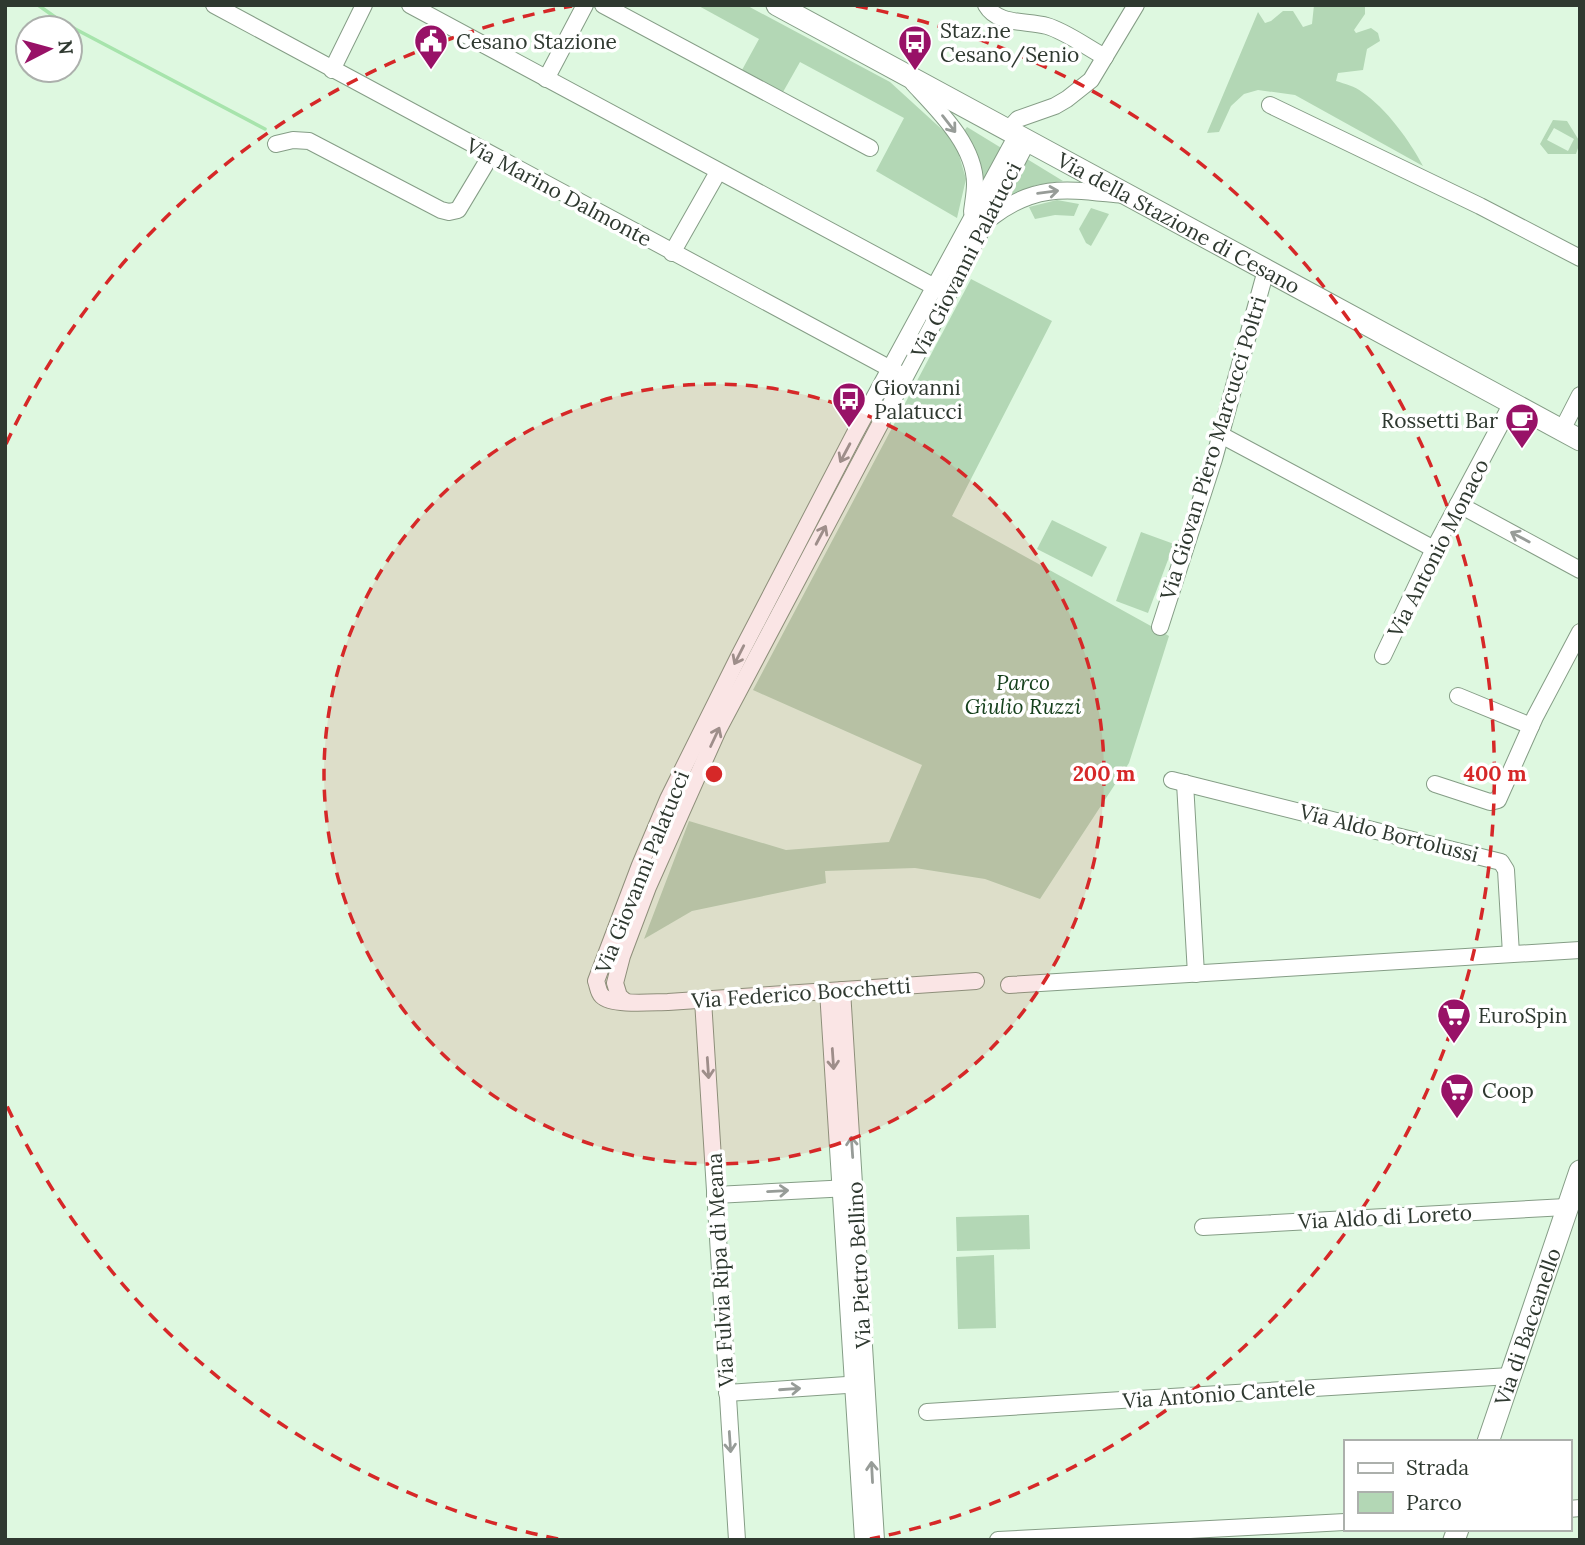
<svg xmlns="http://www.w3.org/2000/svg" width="1585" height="1545" viewBox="0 0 1585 1545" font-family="Lora,serif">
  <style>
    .green { fill: #b3d7b5; fill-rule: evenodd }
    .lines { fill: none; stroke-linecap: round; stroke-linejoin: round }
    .stream { stroke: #a7e4ac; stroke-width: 3.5 }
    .street-casing { stroke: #859d86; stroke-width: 18 }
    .secondary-casing { stroke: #859d86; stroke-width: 23 }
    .street { stroke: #fff; stroke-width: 16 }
    .secondary { stroke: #fff; stroke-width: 21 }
    .oneway { stroke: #979c98 }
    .ring { fill: none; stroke: #d62828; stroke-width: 3.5; stroke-dasharray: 12 9 }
    .labels { text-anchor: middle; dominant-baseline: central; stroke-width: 7; stroke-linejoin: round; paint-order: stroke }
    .poi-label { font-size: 21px; fill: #2f3930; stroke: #fff; text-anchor: start }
    .street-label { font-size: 21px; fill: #2f3930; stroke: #fff }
    .park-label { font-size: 21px; font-style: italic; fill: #16411d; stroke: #fff }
    .centre { fill: #d62828; stroke: #fff; stroke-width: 3.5 }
    .ring-label { font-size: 21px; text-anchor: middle; font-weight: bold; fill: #d62828; stroke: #fff; stroke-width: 7; stroke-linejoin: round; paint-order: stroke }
  </style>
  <rect width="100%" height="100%" fill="#def8e0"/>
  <g class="green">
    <path d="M697,5H746L890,82L947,134L957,148L966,179L957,218L876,171L904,118L800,62L783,92L742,70L759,39Z"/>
    <path d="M1314,5H1365V14L1354,30L1356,33L1371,28L1378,33L1380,41L1367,49L1363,70L1338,73L1336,81C1345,84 1355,86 1362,92C1386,108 1410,141 1423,166L1295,95L1258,90L1244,94L1231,106L1219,132L1207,133L1258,12L1265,23L1271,21L1283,11H1293L1303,27L1312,24Z"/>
    <path d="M1553,120L1567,121L1580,142L1576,154H1548L1540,144ZM1554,128L1574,139L1568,151L1547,140Z"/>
    <path d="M967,127L1003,149L982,185L964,131Z"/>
    <path d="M1027,159L1063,181L1036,185L1005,198Z"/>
    <path d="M1057,200L1079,204L1074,216L1055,215L1035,219L1029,207Z"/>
    <path d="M1091,208L1109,214L1091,246L1086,243L1079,229Z"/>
    <path d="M971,279L1052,321L952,516L1169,636L1129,763L1040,899L985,879L915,868L825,871L826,883L692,911L644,939L689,821L786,850L889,842L922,765L753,690Z"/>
    <path d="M1052,520L1107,547L1092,577L1037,549Z"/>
    <path d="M1141,532L1174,544L1148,613L1116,601Z"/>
    <path d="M1029,1215L1030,1249L957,1251L956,1217Z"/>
    <path d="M994,1255L996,1328L958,1329L956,1257Z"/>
  </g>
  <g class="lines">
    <path class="stream" d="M38,5L62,22L265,129"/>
    <g class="street-casing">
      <g id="street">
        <path d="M214,5L900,374"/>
        <path d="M410,5L944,292"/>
        <path d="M603,5L870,148"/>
        <path d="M986,5C998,26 1027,20 1047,26C1065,31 1088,48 1105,57"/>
        <path d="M332,70L364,5"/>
        <path d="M546,79L585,5"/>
        <path d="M913,83C938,110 975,145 975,184C975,193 973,203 972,212"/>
        <path d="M1270,105L1480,206L1580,258"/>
        <path d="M1008,130L1018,119L1055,106L1067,99L1091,80L1136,5"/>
        <path d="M276,144L293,140L309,141L441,210L449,212L458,210L491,155"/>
        <path d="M992,217C1038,182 1070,190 1123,195"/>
        <path d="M672,253L718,172"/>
        <path d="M1562,430L1580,395"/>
        <path d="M1221,435L1434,549"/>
        <path d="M1458,504L1580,570"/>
        <path d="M1160,627L1214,459L1266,270"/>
        <path d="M1383,656L1434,549L1512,403"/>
        <path d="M1458,696L1531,726"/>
        <path d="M1172,780L1501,862L1506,870L1511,954"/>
        <path d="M1185,783L1196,974"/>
        <path d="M1435,784L1490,802L1498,800L1535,717L1580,632"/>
        <path d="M976,981L668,1002C654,1002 612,1006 602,996C598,992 598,986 596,981L640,865L668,799L739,656L854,435L1017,135"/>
        <path d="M1009,985L1580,950"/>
        <path d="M842,990L876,1540"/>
        <path d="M828,991L863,1540"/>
        <path d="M703,1000L737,1540"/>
        <path d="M626,1002L619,996L615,983L622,956L648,887L718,730L931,328L1028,140"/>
        <path d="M715,1195L849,1188"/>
        <path d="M1203,1227L1566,1207"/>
        <path d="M727,1393L861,1384"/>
        <path d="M927,1412L1510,1376"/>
        <path d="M1569,1509L1580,1508"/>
        <path d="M998,1540L1345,1522"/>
      </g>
    </g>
    <g class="secondary-casing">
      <g id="secondary">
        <path id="s1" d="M777,5L1580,440"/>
        <path id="s2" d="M1488,1442L1580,1171"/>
        <path d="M1454,1540L1458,1529"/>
      </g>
    </g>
    <use href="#street" class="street"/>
    <use href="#secondary" class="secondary"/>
  </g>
  <defs><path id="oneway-shaft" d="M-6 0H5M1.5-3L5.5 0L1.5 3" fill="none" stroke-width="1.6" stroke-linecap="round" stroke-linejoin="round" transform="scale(1.75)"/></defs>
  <g class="oneway">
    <use href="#oneway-shaft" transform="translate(949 124) rotate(52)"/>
    <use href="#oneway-shaft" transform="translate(1048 192) rotate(-7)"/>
    <use href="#oneway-shaft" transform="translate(845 453) rotate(118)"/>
    <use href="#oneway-shaft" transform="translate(821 535) rotate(-62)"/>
    <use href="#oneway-shaft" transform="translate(1520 537) rotate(-152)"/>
    <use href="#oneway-shaft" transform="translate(739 655) rotate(117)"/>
    <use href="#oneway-shaft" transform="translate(715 737) rotate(-65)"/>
    <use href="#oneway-shaft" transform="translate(833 1059) rotate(86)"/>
    <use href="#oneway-shaft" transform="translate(708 1068) rotate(86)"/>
    <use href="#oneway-shaft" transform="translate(852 1147) rotate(-94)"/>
    <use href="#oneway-shaft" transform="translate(778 1191) rotate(-3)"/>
    <use href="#oneway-shaft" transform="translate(790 1389) rotate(-4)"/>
    <use href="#oneway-shaft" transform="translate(730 1442) rotate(86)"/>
    <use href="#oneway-shaft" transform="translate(872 1472) rotate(-93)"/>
  </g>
  <circle cx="714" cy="774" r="390" fill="#d62828" fill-opacity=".12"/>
  <g class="ring">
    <circle cx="714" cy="774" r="390"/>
    <path d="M558 1539A781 781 0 0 1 6 1104M6 444A781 781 0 0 1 572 6M856 6A781 781 0 0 1 870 1539"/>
  </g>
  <defs>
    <g id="civic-pin" transform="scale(1.75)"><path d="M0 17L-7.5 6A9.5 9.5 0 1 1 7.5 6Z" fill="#981267" stroke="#fff"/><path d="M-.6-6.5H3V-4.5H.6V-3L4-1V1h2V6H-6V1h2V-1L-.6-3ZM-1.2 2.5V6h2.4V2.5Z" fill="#fff"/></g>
    <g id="bus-pin" transform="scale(1.75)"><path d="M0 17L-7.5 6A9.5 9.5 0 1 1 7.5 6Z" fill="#981267" stroke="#fff"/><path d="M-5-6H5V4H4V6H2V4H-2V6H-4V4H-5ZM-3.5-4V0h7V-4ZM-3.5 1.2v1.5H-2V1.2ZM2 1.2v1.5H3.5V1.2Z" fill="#fff"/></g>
    <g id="cafe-pin" transform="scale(1.75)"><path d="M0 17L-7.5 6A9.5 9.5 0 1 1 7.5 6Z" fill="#981267" stroke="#fff"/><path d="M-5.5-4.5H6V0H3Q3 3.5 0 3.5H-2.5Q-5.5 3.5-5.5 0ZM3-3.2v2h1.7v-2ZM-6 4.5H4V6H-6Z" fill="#fff"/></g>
    <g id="supermarket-pin" transform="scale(1.75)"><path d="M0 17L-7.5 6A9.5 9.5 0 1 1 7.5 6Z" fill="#981267" stroke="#fff"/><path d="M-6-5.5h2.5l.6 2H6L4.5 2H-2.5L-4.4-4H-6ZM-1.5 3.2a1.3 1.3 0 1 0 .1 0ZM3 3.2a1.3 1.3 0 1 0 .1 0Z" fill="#fff"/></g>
  </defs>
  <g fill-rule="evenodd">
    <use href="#civic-pin" x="431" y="41"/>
    <use href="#bus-pin" x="915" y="42"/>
    <use href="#bus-pin" x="849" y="399"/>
    <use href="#cafe-pin" x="1522" y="420"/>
    <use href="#supermarket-pin" x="1454" y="1015"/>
    <use href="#supermarket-pin" x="1457" y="1090"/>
  </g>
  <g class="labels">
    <g class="poi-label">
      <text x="940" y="30">Staz.ne<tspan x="940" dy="24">Cesano/Senio</tspan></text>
      <text x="456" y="41">Cesano Stazione</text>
      <text x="874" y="387">Giovanni<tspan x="874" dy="24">Palatucci</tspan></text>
      <text x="1498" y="420" text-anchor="end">Rossetti Bar</text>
      <text x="1478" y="1015">EuroSpin</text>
      <text x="1482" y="1090">Coop</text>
    </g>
    <g class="street-label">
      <text transform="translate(559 192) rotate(28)">Via Marino Dalmonte</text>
      <text stroke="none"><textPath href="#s1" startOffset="457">Via della Stazione di Cesano</textPath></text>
      <text transform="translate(966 260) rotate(-63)">Via Giovanni Palatucci</text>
      <text transform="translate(1213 448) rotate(-73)">Via Giovan Piero Marcucci Poltri</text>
      <text transform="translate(1438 548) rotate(-63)">Via Antonio Monaco</text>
      <text transform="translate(1389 833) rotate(14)">Via Aldo Bortolussi</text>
      <text transform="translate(642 872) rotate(-68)">Via Giovanni Palatucci</text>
      <text transform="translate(801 993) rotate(-4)">Via Federico Bocchetti</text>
      <text transform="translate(1385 1217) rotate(-3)">Via Aldo di Loreto</text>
      <text transform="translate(859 1265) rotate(-93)">Via Pietro Bellino</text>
      <text transform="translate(720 1270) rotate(-93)">Via Fulvia Ripa di Meana</text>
      <text stroke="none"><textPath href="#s2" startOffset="122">Via di Baccanello</textPath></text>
      <text transform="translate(1219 1394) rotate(-4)">Via Antonio Cantele</text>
    </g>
    <g class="park-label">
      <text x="1023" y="682">Parco<tspan x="1023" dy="24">Giulio Ruzzi</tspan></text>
    </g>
  </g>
  <circle cx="714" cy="774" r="10" class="centre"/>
  <g class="ring-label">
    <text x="1104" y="781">200 m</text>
    <text x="1495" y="781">400 m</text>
  </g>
  <rect width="1585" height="1545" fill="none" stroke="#2f3930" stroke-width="14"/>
  <rect x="1344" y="1440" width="228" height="91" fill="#ffffff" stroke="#acb0ac" stroke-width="2"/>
  <rect x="1358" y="1463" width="35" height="10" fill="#ffffff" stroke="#acb0ac" stroke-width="2"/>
  <text x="1406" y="1475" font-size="21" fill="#2f3930">Strada</text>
  <rect x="1358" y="1492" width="35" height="21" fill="#b3d7b5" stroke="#acb0ac" stroke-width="2"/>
  <text x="1406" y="1510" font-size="21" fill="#2f3930">Parco</text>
  <g transform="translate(49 49) rotate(84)"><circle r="33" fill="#ffffff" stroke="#acb0ac" stroke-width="2"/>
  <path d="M0-5L12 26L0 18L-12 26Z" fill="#981267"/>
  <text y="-10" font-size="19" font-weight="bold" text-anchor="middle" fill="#2f3930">N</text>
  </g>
</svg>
